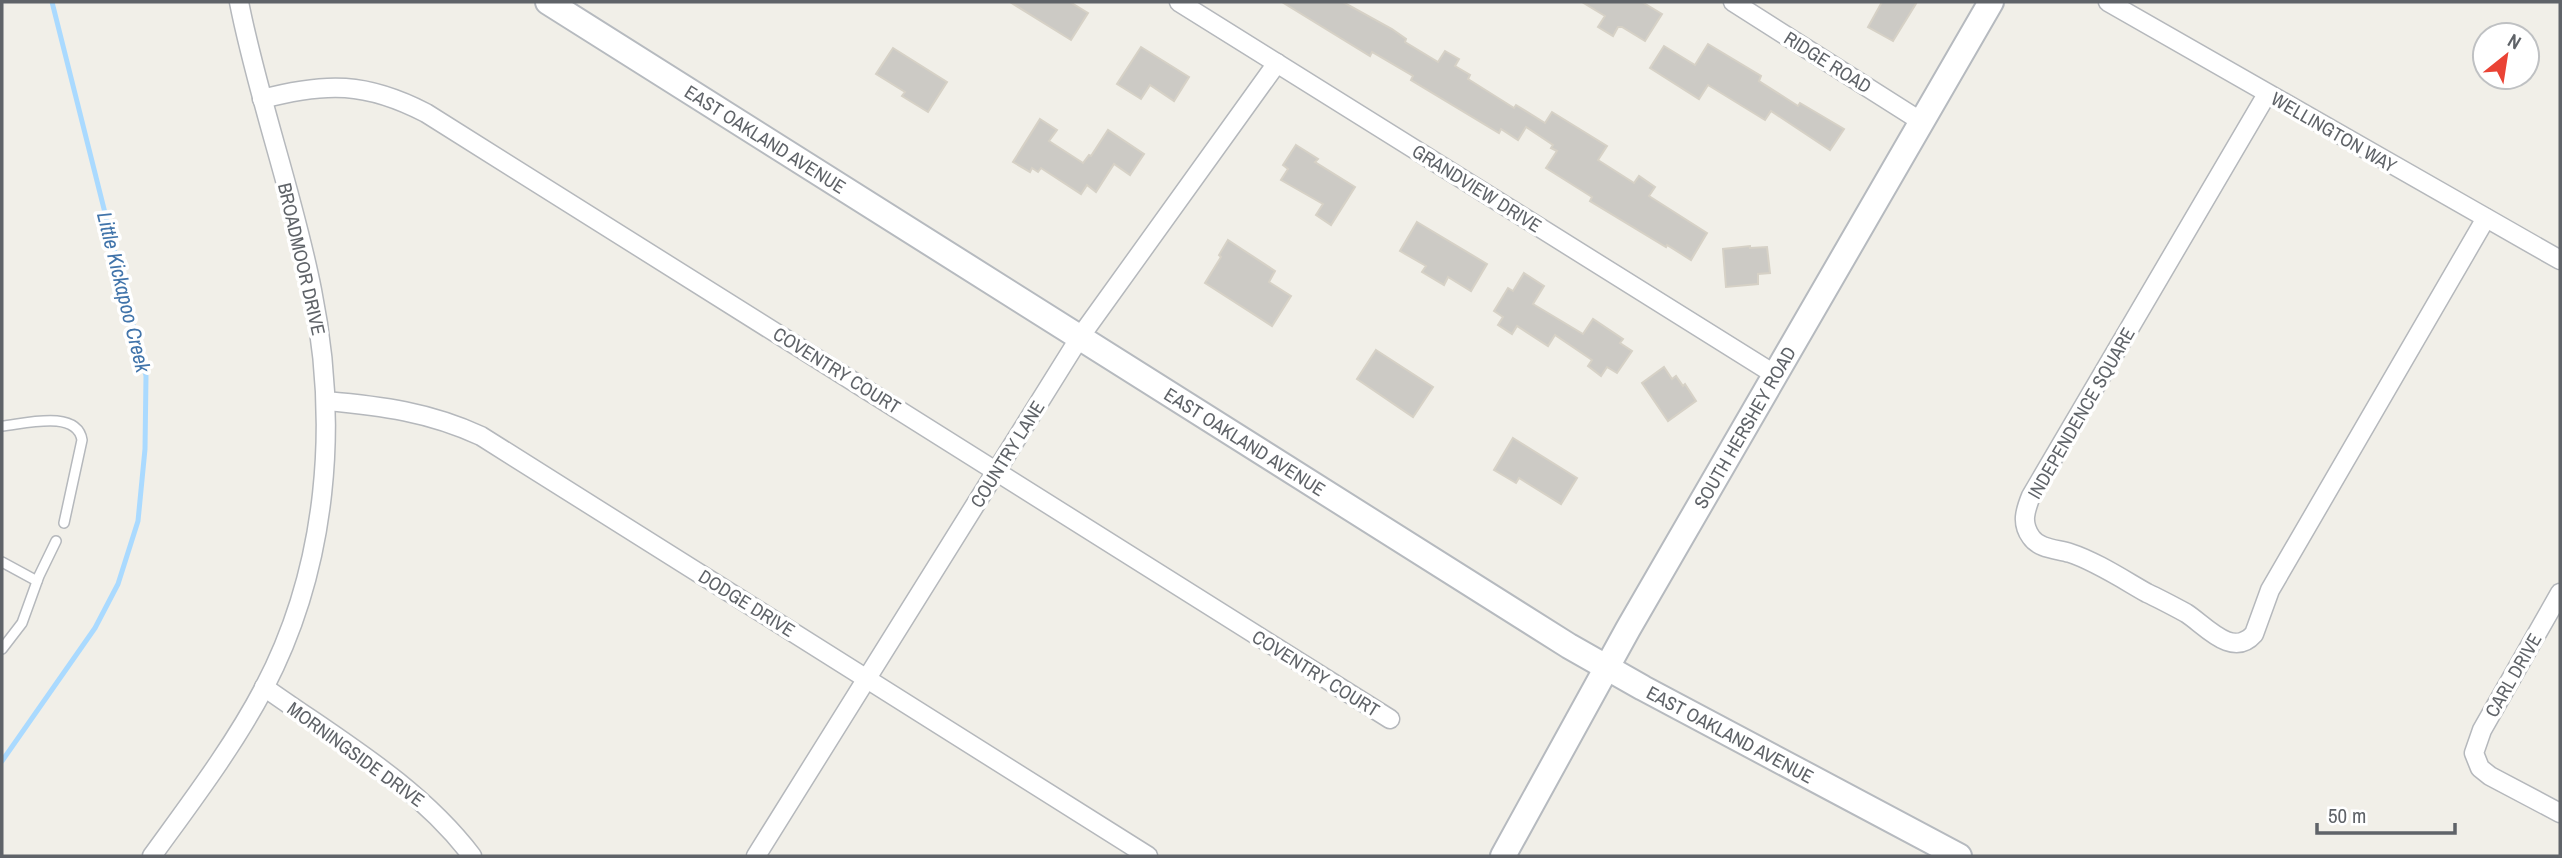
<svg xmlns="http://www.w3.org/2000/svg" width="2562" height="858" viewBox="0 0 2562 858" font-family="'Archivo Narrow',sans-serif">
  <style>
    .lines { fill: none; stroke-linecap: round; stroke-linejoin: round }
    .stream { stroke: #aadaff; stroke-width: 5 }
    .building { fill: #cccac5; stroke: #d6d1c6; stroke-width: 2 }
    .lane-casing { stroke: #b5b8bc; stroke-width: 12 }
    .street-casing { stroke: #b5b8bc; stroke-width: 21 }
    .secondary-casing { stroke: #b6babf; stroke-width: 28 }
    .lane { stroke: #fff; stroke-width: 9 }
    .street { stroke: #fff; stroke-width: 18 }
    .secondary { stroke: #fff; stroke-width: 24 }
    .labels { text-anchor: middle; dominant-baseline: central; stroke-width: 7; stroke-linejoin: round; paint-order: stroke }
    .street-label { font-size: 19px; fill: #5f6368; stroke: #fff }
    .water-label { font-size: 21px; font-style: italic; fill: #4174aa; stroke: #fff }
  </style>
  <rect width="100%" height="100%" fill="#f1efe8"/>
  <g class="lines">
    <path class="stream" d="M2,761L95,628L118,584L138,521L145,449L146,376L52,2"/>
  </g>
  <g class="building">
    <path d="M1010,2H1070L1088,13L1071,40Z"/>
    <path d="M1282,2H1343L1392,29L1406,39L1405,42L1438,62L1445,51L1459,59L1455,66L1470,75L1468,79L1514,108L1516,105L1545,123L1552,112L1607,146L1598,160L1634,183L1639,176L1655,187L1649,196L1707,233L1691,260L1667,245L1666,247L1590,201L1592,197L1546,168L1557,151L1551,148L1553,145L1526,127L1518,140L1501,129L1499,133L1411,80L1413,76L1372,52L1370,56Z"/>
    <path d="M1582,2H1642L1662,14L1645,41L1622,27H1618L1613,36L1598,27L1605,16Z"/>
    <path d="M1882,2H1917L1893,41L1868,27Z"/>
    <path d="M1708,44L1761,76L1759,81L1798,106L1800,103L1844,129L1830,150L1771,111L1765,120L1708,85L1699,99L1650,68L1664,46L1695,65Z"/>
    <path d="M1141,47L1189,77L1174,101L1150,85L1141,99L1117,84Z"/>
    <path d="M893,48L947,82L928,112L902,96L905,92L876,74Z"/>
    <path d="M1040,119L1057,130L1049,141L1083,163L1089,155L1091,156L1108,130L1144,154L1130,175L1114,164L1096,192L1087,185L1081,194L1041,168L1038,172L1032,168L1030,172L1013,162Z"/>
    <path d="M1296,145L1318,159L1315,162L1355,187L1331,225L1316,215L1323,204L1281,180L1288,169L1283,165Z"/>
    <path d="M1417,222L1487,264L1471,291L1448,277L1444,285L1422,272L1426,266L1400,251Z"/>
    <path d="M1228,240L1275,271L1269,282L1291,296L1272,326L1205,283L1221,257L1219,255Z"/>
    <path d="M1750,246V248L1767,247L1770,273L1758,274V284L1726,287L1723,249Z"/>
    <path d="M1524,273L1544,286L1533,304L1583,334L1593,319L1623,339L1620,343L1632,351L1617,373L1607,367L1601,376L1588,366L1592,360L1555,335L1548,346L1517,326L1512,334L1498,325L1503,317L1494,311L1508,288L1513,291Z"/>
    <path d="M1376,350L1433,387L1413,417L1357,379Z"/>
    <path d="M1664,367L1672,379L1676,376L1683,386L1685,384L1696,401L1668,421L1642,383Z"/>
    <path d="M1513,438L1577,478L1561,504L1519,478L1516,483L1494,470Z"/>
  </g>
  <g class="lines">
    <g class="lane-casing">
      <g id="lane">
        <path d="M2,426C24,424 77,409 82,440L64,523"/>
        <path d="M2,562L37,581"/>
        <path d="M2,649L22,623L39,576L56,541"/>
      </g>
    </g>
    <g class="street-casing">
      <g id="street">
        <path d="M1179,2L1774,374"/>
        <path d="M1733,2L1922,122"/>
        <path d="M2108,2L2560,260"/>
        <path d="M2267,94L2031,496C2025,511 2021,523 2031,537C2039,549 2057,549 2070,553C2095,561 2124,580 2147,593C2160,599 2173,606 2186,613C2205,625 2232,659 2254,634L2270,590L2486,218"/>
        <path d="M262,99C326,82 366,82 426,113L1390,719"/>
        <path d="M326,401C382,406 429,412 481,436L1148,856"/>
        <path d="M2560,593L2482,730L2474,753L2480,768L2490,776L2560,813"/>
        <path d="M264,687C337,739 417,784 472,856"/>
        <path d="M152,856C191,802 233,747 264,688C328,566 339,423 312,290C293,193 258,99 239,2"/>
        <path d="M756,856L1080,337L1277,63"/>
      </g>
    </g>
    <g class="secondary-casing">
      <g id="secondary">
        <path id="s1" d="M548,2L1569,646L1643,688L1959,856"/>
        <path id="s2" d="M1503,856L1628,629L1991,2"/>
      </g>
    </g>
    <use href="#lane" class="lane"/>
    <use href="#street" class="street"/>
    <use href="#secondary" class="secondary"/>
  </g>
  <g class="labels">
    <g class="street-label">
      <text transform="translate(1828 62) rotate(32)">RIDGE ROAD</text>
      <text transform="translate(2334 132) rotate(30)">WELLINGTON WAY</text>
      <text stroke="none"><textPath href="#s1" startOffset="257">EAST OAKLAND AVENUE</textPath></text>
      <text transform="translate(1477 188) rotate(32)">GRANDVIEW DRIVE</text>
      <text transform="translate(302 259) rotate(77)">BROADMOOR DRIVE</text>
      <text transform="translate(837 370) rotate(32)">COVENTRY COURT</text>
      <text transform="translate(2081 413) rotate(-60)">INDEPENDENCE SQUARE</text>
      <text stroke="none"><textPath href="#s2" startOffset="492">SOUTH HERSHEY ROAD</textPath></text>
      <text stroke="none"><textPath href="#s1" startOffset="824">EAST OAKLAND AVENUE</textPath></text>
      <text transform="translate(1007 454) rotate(-58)">COUNTRY LANE</text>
      <text transform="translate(747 603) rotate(32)">DODGE DRIVE</text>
      <text transform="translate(1316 673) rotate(32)">COVENTRY COURT</text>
      <text transform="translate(2513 675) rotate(-60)">CARL DRIVE</text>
      <text stroke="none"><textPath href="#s1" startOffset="1391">EAST OAKLAND AVENUE</textPath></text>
      <text transform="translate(356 754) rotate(36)">MORNINGSIDE DRIVE</text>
    </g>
    <g class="water-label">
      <text transform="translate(124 292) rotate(76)">Little Kickapoo Creek</text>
    </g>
  </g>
  <rect width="2562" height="858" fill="none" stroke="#5f6368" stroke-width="7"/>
  <g transform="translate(2506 56) rotate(30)"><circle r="33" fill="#ffffff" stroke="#bfc1c3" stroke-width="2"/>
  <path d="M0-5L12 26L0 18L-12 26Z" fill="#ea4335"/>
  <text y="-10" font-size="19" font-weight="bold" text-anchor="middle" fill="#5f6368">N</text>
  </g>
  <path d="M2317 823v10h138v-10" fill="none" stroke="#5f6368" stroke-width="3.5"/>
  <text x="2328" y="823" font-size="21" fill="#5f6368" stroke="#ffffff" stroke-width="5" paint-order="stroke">50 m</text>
</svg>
